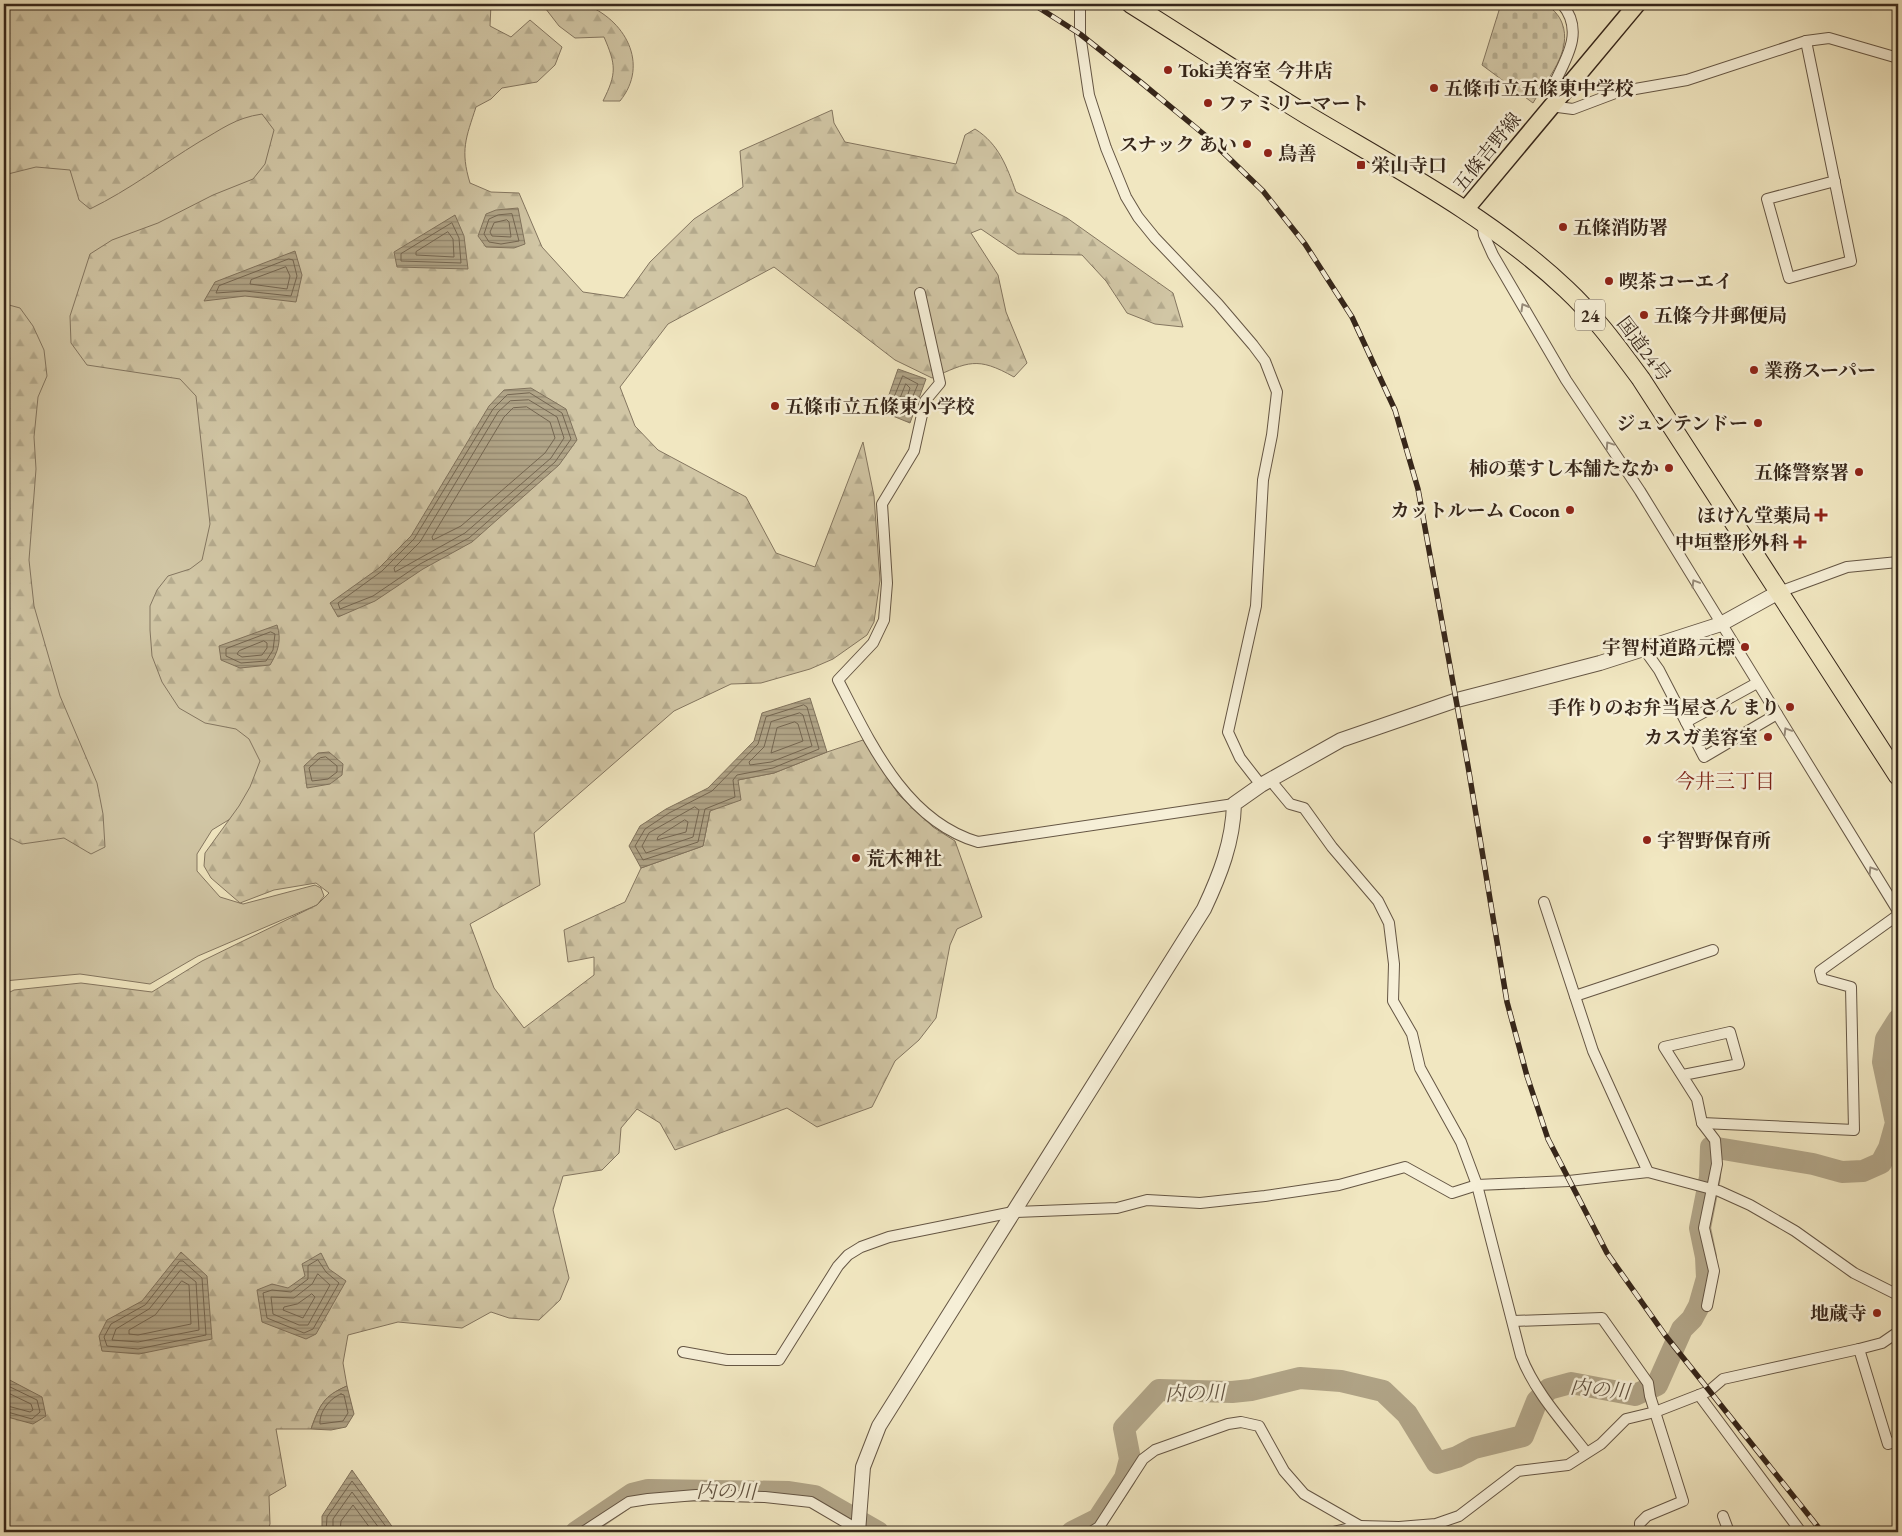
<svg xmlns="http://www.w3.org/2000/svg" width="1902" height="1536" viewBox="0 0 1902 1536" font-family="'EB Garamond','Noto Serif JP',serif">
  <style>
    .green { fill: #d1c6a5; stroke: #847660 }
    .forest { fill: url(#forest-firs); stroke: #847660 }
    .cemetery { fill: url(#cemetery-stones); stroke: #847660 }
    .water { fill: url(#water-rules); stroke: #80725c }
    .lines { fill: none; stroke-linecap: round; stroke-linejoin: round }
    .shore { stroke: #746651; stroke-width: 1 }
    .river { stroke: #b1a588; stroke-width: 22 }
    .minor-casing { stroke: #655644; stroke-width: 12 }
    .tertiary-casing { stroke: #655644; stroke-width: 16 }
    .primary-casing { stroke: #36261a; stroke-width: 19 }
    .trunk-casing { stroke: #36261a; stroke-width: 20 }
    .minor { stroke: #f6efd7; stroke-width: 10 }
    .tertiary { stroke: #f6efd7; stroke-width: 14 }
    .primary { stroke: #f1e7c1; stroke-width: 16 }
    .trunk { stroke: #f1e7c1; stroke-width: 18 }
    .rail-casing { stroke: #36261a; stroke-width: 5.5 }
    .rail { stroke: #f6efd7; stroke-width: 4; stroke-dasharray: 11; stroke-linecap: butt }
    .oneway { stroke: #968a78 }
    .poi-dot { fill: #8f2418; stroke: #f6efd7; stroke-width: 2 }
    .labels { text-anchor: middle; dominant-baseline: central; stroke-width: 5; stroke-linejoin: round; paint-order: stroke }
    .shield { fill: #f6efd7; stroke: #706253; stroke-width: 1 }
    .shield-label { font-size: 18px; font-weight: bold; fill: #36261a }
    .poi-label { font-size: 19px; font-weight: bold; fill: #36261a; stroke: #f6efd7; text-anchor: start }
    .street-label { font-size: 19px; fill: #36261a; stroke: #f6efd7 }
    .neighbourhood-label { font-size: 20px; fill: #7a1f14; stroke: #f6efd7 }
    .water-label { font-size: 20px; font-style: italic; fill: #615240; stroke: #f6efd7 }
  </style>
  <defs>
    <pattern id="forest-firs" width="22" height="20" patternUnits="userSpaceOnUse" patternTransform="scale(1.25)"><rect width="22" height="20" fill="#d1c6a5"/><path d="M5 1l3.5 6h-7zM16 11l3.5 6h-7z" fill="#b4aa8d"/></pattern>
    <pattern id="cemetery-stones" width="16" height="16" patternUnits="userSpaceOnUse" patternTransform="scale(1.25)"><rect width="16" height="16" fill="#d1c6a5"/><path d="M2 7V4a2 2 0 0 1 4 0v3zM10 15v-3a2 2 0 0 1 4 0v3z" fill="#b4aa8d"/></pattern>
    <pattern id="water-rules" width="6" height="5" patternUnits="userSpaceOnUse" patternTransform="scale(1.25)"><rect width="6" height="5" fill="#b1a588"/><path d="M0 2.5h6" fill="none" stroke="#91866e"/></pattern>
  </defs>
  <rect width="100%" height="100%" fill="#f1e7c1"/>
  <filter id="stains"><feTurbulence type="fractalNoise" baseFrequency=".004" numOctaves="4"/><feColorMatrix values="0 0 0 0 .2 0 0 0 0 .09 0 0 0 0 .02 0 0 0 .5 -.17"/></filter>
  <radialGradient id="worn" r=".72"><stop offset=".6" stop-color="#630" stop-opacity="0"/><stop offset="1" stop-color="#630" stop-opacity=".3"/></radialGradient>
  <path class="green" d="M265,105L287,124L198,366L272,735L245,810L212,830L197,854V871L220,897L243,904L315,885L321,888L324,896L317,905L198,956L150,984L80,974L4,981V146Z"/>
  <g class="forest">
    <path d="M4,4H491L490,26L511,37L530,20L562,47L555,65L537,82L502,88L491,99L476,107C466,138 460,150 470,183L491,192L519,193L542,247L583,292L624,298L650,262L694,219L743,187L740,151L832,110L834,123L845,142L956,164L965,135L975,129C999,144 1007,167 1016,192L1067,218L1173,293L1183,327L1155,324L1127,313L1106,281L1082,255L1018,254L981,229L971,233L998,275L1006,312L1027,363L1014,377C977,356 968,362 932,378L895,360L774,267L668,324L620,387L635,426L658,450L746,497L776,553L815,567L863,442L874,496L880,580L874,622L867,635L833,659L810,669L761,683L731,684L674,711L534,833L540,885L470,924L494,988L524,1028L594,975V957L568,962L564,930L625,902L641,868L703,846L710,811L738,780L774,773L827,752L863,740L899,795L933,827L955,841L982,917L957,929L950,945L936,1018L919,1040L895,1061L872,1107L817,1127L787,1108L675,1150L660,1123L637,1109L621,1128L619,1153L602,1170L563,1176L553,1210L569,1278L560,1300L539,1320L509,1318L491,1312L462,1328L398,1322L348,1335L343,1363L347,1386C324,1396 319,1406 311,1429H276L286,1486L269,1496L270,1524L267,1532H4V995L14,990L81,983L152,992L202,961L317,905L329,893L316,883L274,890L240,903L211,878L204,866L205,853L239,806L250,787L260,761L249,739L236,729L205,723L179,708L162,682L152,656L150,630V606L157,590L168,576L190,569L202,560L210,524L196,396L180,379L87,365L71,343L70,316L90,254L112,240L158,223L213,195L253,179L265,164L274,130L262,114C235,118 222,129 199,142C163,164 129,190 90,209L79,200L70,170L36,167L4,175Z"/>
    <path d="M542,4C554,4 572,0 584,4C625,19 650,64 620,101H603C617,73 616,65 604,37L575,38L559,26Z"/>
    <path d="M9,305L20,308L33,326L44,350L47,376L38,397L34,437L36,469L29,560L34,606L60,696L97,783L103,814L105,847L91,854L64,838L22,844L4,835V307Z"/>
  </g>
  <path class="cemetery" d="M1501,4C1513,4 1531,0 1543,4C1552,7 1559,15 1562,23C1573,51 1547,79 1533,103L1482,65Z"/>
  <g class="water">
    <path d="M518,208L525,244L514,248L486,247L478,236L486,214L496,210Z"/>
    <path d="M455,215L464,236L468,269L397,267L394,252Z"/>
    <path d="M295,251L302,275L296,302L245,296L204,301L215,282Z"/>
    <path d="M898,369L926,379L910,423L883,412Z"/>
    <path d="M531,388L566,409L577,440L559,465L472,542L423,569L375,601L338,617L330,603L379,568L411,536L489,406L504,390Z"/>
    <path d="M277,625C282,640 278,652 270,665L240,668L221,660L219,646Z"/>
    <path d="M810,698L827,752L774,773L738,780L741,800L710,811L703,846L641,868L629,846L640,826L666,809L708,788L754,741L762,713Z"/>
    <path d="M329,752L343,764L342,775L330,784L307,788L304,766L318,753Z"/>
    <path d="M181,1252L207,1276L212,1339L139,1354L102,1351L99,1336L107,1320L142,1301Z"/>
    <path d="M321,1253L329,1269L346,1281L316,1334L306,1339L262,1322L257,1290L272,1284L288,1288L305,1276L302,1264Z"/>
    <path d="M4,1377L42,1397L46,1416L33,1424L4,1416Z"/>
    <path d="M347,1386L354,1414L346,1427L331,1430L311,1429C320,1405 323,1396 347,1386Z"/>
    <path d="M352,1470L396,1532H322V1516Z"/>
  </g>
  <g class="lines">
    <g class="shore">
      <path d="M512,214L519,241L501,244L489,242L484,234L489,219L498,215Z"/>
      <path d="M507,220L509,222L511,237L492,236L490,232L494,223Z"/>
      <path d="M452,223L459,238L461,263L401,261V254Z"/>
      <path d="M448,232L453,239L454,257L416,255V252Z"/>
      <path d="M289,259L293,260L297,276L291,296L245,291L216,293L219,286Z"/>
      <path d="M286,267L290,276L287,289L250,284L251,280Z"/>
      <path d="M903,376L918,384L905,415L890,408Z"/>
      <path d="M906,384L910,388L904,406L901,407L898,404Z"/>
      <path d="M530,393L562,413L571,439L555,462L469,538L420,564L373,596L340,609L338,603L382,571L414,539L493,409L507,395Z"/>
      <path d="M529,400L557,417L564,438L551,458L465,533L395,572L394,568L420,542L498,412L510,401Z"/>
      <path d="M527,407L550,422L555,438L545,453L461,526L433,540L432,537L504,417L513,408Z"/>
      <path d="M271,632L275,634L273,650L266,661L241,663L226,656V649Z"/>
      <path d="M264,641L267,643V648L262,655L242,657L237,654L239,651Z"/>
      <path d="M804,705L807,707L819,749L773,768L737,775L733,780L735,797L705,809L698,842L643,860L635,846L645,829L669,813L712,791L758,744L766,717Z"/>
      <path d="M800,713L803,715L812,746L771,762L750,765L749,762L764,747L771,722Z"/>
      <path d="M795,722L798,724L803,741L771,753L777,728Z"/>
      <path d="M326,757L337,766V772L328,779L312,781L309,768L320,758Z"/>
      <path d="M695,807L699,810L693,837L646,853L642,846L649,833Z"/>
      <path d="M685,820L688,822L686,832L657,840L658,837Z"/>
      <path d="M318,1260L326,1272L339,1283L313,1329L304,1333L267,1318L263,1293L272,1290L291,1292L308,1279V1266Z"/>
      <path d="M180,1261H183L202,1278L206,1335L138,1349L107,1346L104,1337L111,1324L145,1305Z"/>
      <path d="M181,1270L196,1282L199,1330L138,1342L112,1340L116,1329L149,1309Z"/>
      <path d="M318,1274L330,1285L308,1325H299L273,1314L271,1297L294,1298L312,1284Z"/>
      <path d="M182,1281L189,1285L191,1324L138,1335L129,1334V1330L155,1315Z"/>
      <path d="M312,1294L315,1297L303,1318L283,1310L284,1307L297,1304Z"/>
      <path d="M4,1384L37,1400L40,1412L32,1419L4,1411"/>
      <path d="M4,1391L31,1404L33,1410L30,1412L4,1405"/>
      <path d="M341,1394L344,1395L348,1413L343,1421L320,1424C319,1412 330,1398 341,1394Z"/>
      <path d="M326,1532L327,1517L352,1481L390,1532"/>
      <path d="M333,1532V1519L352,1492L382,1532"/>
      <path d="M340,1532L341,1521L353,1505L373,1532"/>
    </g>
    <g class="river">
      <path d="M576,1532L632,1494L648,1490L789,1492L815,1496L878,1532"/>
      <path d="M1072,1532L1098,1519L1125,1478L1130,1459L1124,1428L1159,1390L1232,1392L1251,1390L1300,1378L1341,1381L1383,1391L1407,1414L1437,1463L1457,1457L1474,1448L1523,1436L1537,1401L1549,1389L1571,1383L1635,1395L1657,1385L1682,1329L1692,1319L1699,1306L1707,1278L1706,1257L1700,1228L1710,1177L1711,1147L1813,1164L1842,1172L1863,1171L1881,1163L1889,1148L1896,1123L1883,1062L1886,1039L1898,1020"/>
    </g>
    <g class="minor-casing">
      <g id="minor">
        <path d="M1080,4V34L1089,95L1106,148L1126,197L1138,217L1155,238L1218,304L1253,345L1265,361L1277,392L1272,435L1263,480L1256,606L1228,732L1240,758L1261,785"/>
        <path d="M1806,41L1851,261L1789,278L1767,199L1835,181"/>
        <path d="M1558,97L1553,86C1566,59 1585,31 1562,4"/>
        <path d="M1550,106L1573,109L1618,92L1687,80L1806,41L1829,38L1898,58"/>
        <path d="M1482,223L1484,235L1493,255L1566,380L1640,491L1898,911"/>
        <path d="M920,293L940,383L925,401L914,451L882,504L887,583L884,620L873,643L838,680C870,742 905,821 978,842L1234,804"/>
        <path d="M1779,592L1847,567L1898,562"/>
        <path d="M1644,649L1659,670L1704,757L1777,714"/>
        <path d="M1686,722L1757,683"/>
        <path d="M1271,781L1290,804L1304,808L1332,847L1378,901L1389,923L1394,964L1393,1001L1412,1034L1420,1068L1461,1142L1477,1185L1521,1356C1535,1392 1562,1421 1586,1452"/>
        <path d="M1544,902L1593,1051L1648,1172"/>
        <path d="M1575,996L1713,950"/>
        <path d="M1683,1075L1739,1064L1730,1032L1664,1047L1697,1099L1702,1123L1715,1140L1717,1164L1704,1228L1714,1271L1707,1306"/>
        <path d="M1702,1123L1854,1130L1851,987L1822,979L1820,971L1898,915"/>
        <path d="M1513,1321L1602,1318L1648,1383L1650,1396L1683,1501L1647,1516L1640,1523V1532"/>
        <path d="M1859,1349L1888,1444L1898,1441"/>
        <path d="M683,1352L727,1360H779L838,1266L848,1255L861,1247L889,1237L1013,1212L1117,1208L1147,1200L1200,1203L1265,1196L1339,1185L1405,1167L1452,1193L1477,1185L1569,1181L1648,1172L1719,1191L1750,1205L1795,1231L1854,1273L1898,1295"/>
        <path d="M1699,1395L1801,1532"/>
        <path d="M1723,1516L1729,1532"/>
        <path d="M583,1532L629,1502L648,1499L696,1495L765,1497L811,1502L857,1529"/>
        <path d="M1091,1532L1099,1527L1143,1459L1155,1450L1228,1424L1241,1422L1259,1426L1284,1471L1304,1494L1360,1526"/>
        <path d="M1333,1532L1360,1526L1399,1527L1436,1524L1459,1516L1518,1471L1568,1465L1601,1444L1626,1419L1655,1412L1709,1391L1723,1379L1859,1349L1882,1343L1898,1332"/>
      </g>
    </g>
    <g class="tertiary-casing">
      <path id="tertiary" d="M858,1532L863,1467L879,1426L1204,909C1220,875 1233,842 1234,804L1261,785L1341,740L1457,700L1600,663L1721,624L1779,592"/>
    </g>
    <g class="primary-casing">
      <path id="primary" d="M1465,210L1637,4"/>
    </g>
    <g class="trunk-casing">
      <path id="trunk" d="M1131,4C1190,41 1248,79 1307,115C1396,168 1491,218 1566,289C1595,316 1618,348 1641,379L1898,776"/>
    </g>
    <use href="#minor" class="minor"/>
    <use href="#tertiary" class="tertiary"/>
    <use href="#primary" class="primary"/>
    <use href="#trunk" class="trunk"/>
    <g class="rail-casing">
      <path id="rail" d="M1033,4L1080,34L1143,84L1206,136L1263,191L1305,244L1352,317L1395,410L1418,489L1468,766L1507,1002L1527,1076L1548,1139L1607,1253L1665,1335L1822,1532"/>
    </g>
    <use href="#rail" class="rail"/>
  </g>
  <defs><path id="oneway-chevron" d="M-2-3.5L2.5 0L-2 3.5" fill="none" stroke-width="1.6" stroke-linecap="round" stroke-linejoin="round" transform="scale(1.25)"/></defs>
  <g class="oneway">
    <use href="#oneway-chevron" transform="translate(1524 307) rotate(-120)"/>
    <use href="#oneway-chevron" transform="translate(1609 445) rotate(-124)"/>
    <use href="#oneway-chevron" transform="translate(1695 583) rotate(-121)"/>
    <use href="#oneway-chevron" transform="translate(1787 731) rotate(-121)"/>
    <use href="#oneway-chevron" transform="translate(1872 870) rotate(-122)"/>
  </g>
  <g class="poi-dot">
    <circle cx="1168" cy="70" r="5"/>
    <circle cx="1434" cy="88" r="5"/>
    <circle cx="1208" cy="103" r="5"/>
    <circle cx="1247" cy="144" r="5"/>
    <circle cx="1268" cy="153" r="5"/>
    <rect x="1356" y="160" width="10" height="10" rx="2.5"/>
    <circle cx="1563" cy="227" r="5"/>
    <circle cx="1609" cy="281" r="5"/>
    <circle cx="1644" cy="315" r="5"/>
    <circle cx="1754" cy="370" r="5"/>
    <circle cx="775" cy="406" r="5"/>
    <circle cx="1758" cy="423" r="5"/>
    <circle cx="1669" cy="468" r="5"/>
    <circle cx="1859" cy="472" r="5"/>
    <circle cx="1570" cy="510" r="5"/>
    <path d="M1818.5 507.5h5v5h5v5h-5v5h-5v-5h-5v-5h5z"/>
    <path d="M1797.5 534.5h5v5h5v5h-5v5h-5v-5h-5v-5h5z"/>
    <circle cx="1745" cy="647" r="5"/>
    <circle cx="1790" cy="707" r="5"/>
    <circle cx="1768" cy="737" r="5"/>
    <circle cx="1647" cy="840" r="5"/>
    <circle cx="856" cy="858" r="5"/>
    <circle cx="1877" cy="1313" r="5"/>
  </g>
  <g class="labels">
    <rect class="shield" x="1575" y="299.5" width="30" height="31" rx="4"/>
    <g class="shield-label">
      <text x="1590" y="315">24</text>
    </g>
    <g class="poi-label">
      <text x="1178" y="70">Toki美容室 今井店</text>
      <text x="1444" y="88">五條市立五條東中学校</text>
      <text x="1218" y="103">ファミリーマート</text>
      <text x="1237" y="144" text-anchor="end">スナック あい</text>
      <text x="1278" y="153">鳥善</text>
      <text x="1371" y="165">栄山寺口</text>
      <text x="1573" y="227">五條消防署</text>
      <text x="1619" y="281">喫茶コーエイ</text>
      <text x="1654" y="315">五條今井郵便局</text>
      <text x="1764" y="370">業務スーパー</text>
      <text x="785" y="406">五條市立五條東小学校</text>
      <text x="1748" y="423" text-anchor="end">ジュンテンドー</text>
      <text x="1659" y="468" text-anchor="end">柿の葉すし本舗たなか</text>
      <text x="1849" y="472" text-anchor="end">五條警察署</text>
      <text x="1560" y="510" text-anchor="end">カットルーム Cocon</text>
      <text x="1811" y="515" text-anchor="end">ほけん堂薬局</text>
      <text x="1789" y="542" text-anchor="end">中垣整形外科</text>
      <text x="1735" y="647" text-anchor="end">宇智村道路元標</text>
      <text x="1780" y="707" text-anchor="end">手作りのお弁当屋さん まり</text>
      <text x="1758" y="737" text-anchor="end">カスガ美容室</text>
      <text x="1657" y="840">宇智野保育所</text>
      <text x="866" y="858">荒木神社</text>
      <text x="1867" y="1313" text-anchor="end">地蔵寺</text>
    </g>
    <g class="street-label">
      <text transform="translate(1487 152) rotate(-51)">五條吉野線</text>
      <text transform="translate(1644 349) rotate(53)">国道24号</text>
    </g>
    <g class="neighbourhood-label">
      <text x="1725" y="781">今井三丁目</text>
    </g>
    <g class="water-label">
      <text transform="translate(1600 1389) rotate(5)">内の川</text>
      <text transform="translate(1195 1393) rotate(-2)">内の川</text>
      <text transform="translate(726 1491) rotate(1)">内の川</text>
    </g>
  </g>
  <rect width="1902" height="1536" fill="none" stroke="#f1e7c1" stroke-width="20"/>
  <rect x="5" y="5" width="1892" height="1526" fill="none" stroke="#36261a" stroke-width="2.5"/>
  <rect x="10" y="10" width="1882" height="1516" fill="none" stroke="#36261a"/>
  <rect width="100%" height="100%" filter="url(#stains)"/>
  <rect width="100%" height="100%" fill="url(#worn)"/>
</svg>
